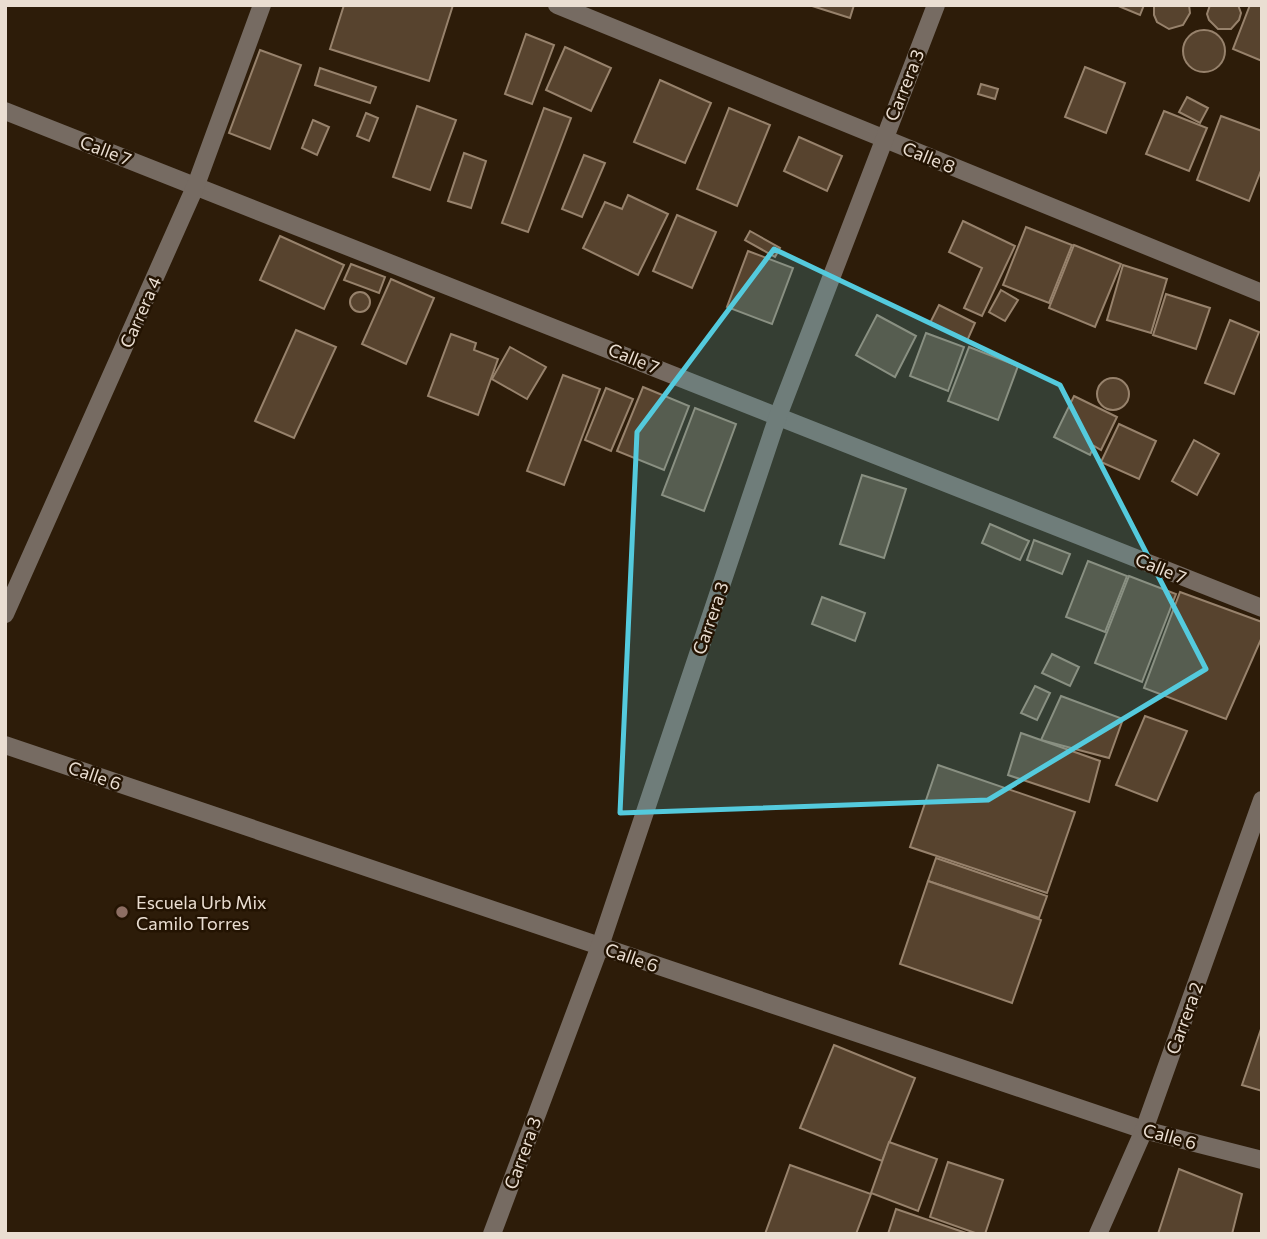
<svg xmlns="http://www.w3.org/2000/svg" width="1267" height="1239" viewBox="0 0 1267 1239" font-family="Commissioner,sans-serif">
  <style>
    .building { fill: #57432e; stroke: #97826c; stroke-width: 2 }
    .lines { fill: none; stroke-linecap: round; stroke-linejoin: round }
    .minor { stroke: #766b62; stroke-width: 18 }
    .marked { fill: #54cadd; fill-opacity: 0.2; stroke: #54cadd; stroke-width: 5; stroke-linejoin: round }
    .education-dot { fill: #8d6e63; stroke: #231302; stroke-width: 2.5 }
    .labels { text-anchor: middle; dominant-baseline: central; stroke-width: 5; stroke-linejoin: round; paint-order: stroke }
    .street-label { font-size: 18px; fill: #eaded2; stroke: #231302 }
    .poi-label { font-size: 18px; fill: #eaded2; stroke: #231302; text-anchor: start }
  </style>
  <rect width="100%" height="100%" fill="#2d1c09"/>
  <g class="building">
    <path d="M344,5H453L429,81L330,49Z"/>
    <path d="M809,5H854L850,18Z"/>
    <path d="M1116,5H1144L1140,15Z"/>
    <path d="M1154,5H1189L1190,13L1183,25L1169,29L1157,22L1154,15Z"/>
    <path d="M1210,5H1238L1241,13L1239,20L1231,29H1218L1209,20L1207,14Z"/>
    <path d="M1250,5H1262V61L1233,49Z"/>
    <circle cx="1204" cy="51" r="21"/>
    <path d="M526,34L554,45L532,104L505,94Z"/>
    <path d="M565,47L611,68L591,111L546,90Z"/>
    <path d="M260,50L301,65L270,149L229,133Z"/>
    <path d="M1085,67L1125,83L1106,133L1065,117Z"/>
    <path d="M320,68L376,87L370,103L315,85Z"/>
    <path d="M660,80L711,103L685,163L634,142Z"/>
    <path d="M981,84L998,89L995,99L978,94Z"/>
    <path d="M1187,97L1208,108L1200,123L1179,112Z"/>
    <path d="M417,106L456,120L430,190L393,177Z"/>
    <path d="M544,108L571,118L528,232L502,223Z"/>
    <path d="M729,108L770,125L737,206L697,189Z"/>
    <path d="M1164,111L1207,128L1189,171L1146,154Z"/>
    <path d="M366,113L378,118L369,141L357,136Z"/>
    <path d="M1221,116L1262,131V168L1249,201L1197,180Z"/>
    <path d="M313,120L329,127L317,155L302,148Z"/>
    <path d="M799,137L842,156L827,191L784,171Z"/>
    <path d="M464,153L486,161L471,208L448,201Z"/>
    <path d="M584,155L605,163L582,217L562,209Z"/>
    <path d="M628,195L668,214L638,275L583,248L605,202L622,209Z"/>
    <path d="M677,215L716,232L692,288L653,271Z"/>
    <path d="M963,221L1015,246L982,316L964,308L982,268L949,252Z"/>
    <path d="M1026,227L1072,245L1049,303L1003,285Z"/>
    <path d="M750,231L780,248L775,257L745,240Z"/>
    <path d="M280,236L344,265L324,309L260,280Z"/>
    <path d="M1074,245L1121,264L1095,327L1049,308Z"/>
    <path d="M748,251L793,268L772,324L727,307Z"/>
    <path d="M351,264L385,277L379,293L344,280Z"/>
    <path d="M1123,265L1167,279L1151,333L1107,320Z"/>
    <path d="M391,279L434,298L406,364L362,344Z"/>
    <path d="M1001,290L1018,300L1005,321L989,312Z"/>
    <circle cx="360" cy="302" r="10"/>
    <path d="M1166,294L1210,308L1196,349L1153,335Z"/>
    <path d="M939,305L975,323L967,341L930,323Z"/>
    <path d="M877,315L916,336L895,377L856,355Z"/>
    <path d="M1230,320L1259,332L1234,394L1205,383Z"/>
    <path d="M296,330L336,347L294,438L255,421Z"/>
    <path d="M926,333L964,347L948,391L910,376Z"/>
    <path d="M451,334L476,343L474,350L498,359L478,415L428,396Z"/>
    <path d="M510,347L546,367L527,399L492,379Z"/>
    <path d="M969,347L1018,366L998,420L948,401Z"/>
    <path d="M563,375L600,389L564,485L527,471Z"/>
    <circle cx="1113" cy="394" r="16"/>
    <path d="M643,387L689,406L664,470L617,451Z"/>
    <path d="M606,388L633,399L611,451L585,440Z"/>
    <path d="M1074,396L1117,417L1101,450L1094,446L1090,455L1054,437Z"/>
    <path d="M695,408L736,424L704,511L662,495Z"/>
    <path d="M1119,424L1156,441L1139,479L1101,462Z"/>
    <path d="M1194,440L1219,454L1197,495L1172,481Z"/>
    <path d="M862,475L906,489L884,558L840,544Z"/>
    <path d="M990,524L1029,541L1020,560L982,543Z"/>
    <path d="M1034,540L1070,554L1062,574L1027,560Z"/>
    <path d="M1088,561L1127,576L1105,632L1066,617Z"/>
    <path d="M1129,576L1176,594L1142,682L1095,663Z"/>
    <path d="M1180,592L1262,622V637L1226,719L1144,688Z"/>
    <path d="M822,597L865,613L855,641L812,624Z"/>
    <path d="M1052,654L1079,667L1070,686L1042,673Z"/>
    <path d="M1035,686L1050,693L1037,720L1021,713Z"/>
    <path d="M1061,696L1123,719L1109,758L1041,740Z"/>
    <path d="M1145,716L1187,731L1157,801L1116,785Z"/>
    <path d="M1021,733L1100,761L1089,802L1008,775Z"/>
    <path d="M938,765L1075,812L1047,893L910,847Z"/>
    <path d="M936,858L1047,896L1039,918L928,881Z"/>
    <path d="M928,881L1041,920L1012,1003L900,964Z"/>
    <path d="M1262,1026V1091L1242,1085Z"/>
    <path d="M834,1045L915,1078L882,1161L800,1128Z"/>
    <path d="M889,1142L937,1159L918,1211L871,1193Z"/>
    <path d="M948,1162L1003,1180L985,1234H978L930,1217Z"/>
    <path d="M790,1165L871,1194L856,1234H765Z"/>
    <path d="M1179,1169L1242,1194L1232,1234H1158Z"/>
    <path d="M896,1209L969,1234H888Z"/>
  </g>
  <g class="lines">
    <g class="minor">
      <path d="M557,5L1262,293"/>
      <path d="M5,111L1262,608"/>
      <path d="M5,614L196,185L262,5"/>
      <path d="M5,745L1144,1130L1262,1160"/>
      <path d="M492,1234L600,946L778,416L936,5"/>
      <path d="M1098,1234L1144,1130L1262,800"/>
    </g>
  </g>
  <path class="marked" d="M774,249L1060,385L1206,669L988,800L620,813L637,432Z"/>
  <circle class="education-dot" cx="122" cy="912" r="7"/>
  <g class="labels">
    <g class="street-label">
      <text transform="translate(904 85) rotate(-68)">Carrera 3</text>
      <text transform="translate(106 150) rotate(21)">Calle 7</text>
      <text transform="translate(929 157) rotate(22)">Calle 8</text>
      <text transform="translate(140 312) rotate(-66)">Carrera 4</text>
      <text transform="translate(634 358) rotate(22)">Calle 7</text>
      <text transform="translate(1161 568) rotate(22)">Calle 7</text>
      <text transform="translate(710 618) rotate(-71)">Carrera 3</text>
      <text transform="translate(95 775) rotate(19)">Calle 6</text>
      <text transform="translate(632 957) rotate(19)">Calle 6</text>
      <text transform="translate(1184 1018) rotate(-70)">Carrera 2</text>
      <text transform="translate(1170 1136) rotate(15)">Calle 6</text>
      <text transform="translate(522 1153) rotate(-70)">Carrera 3</text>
    </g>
    <g class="poi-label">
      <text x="136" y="902">Escuela Urb Mix<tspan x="136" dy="21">Camilo Torres</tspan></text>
    </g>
  </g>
  <rect width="1267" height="1239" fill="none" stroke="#eaded2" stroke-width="14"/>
</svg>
